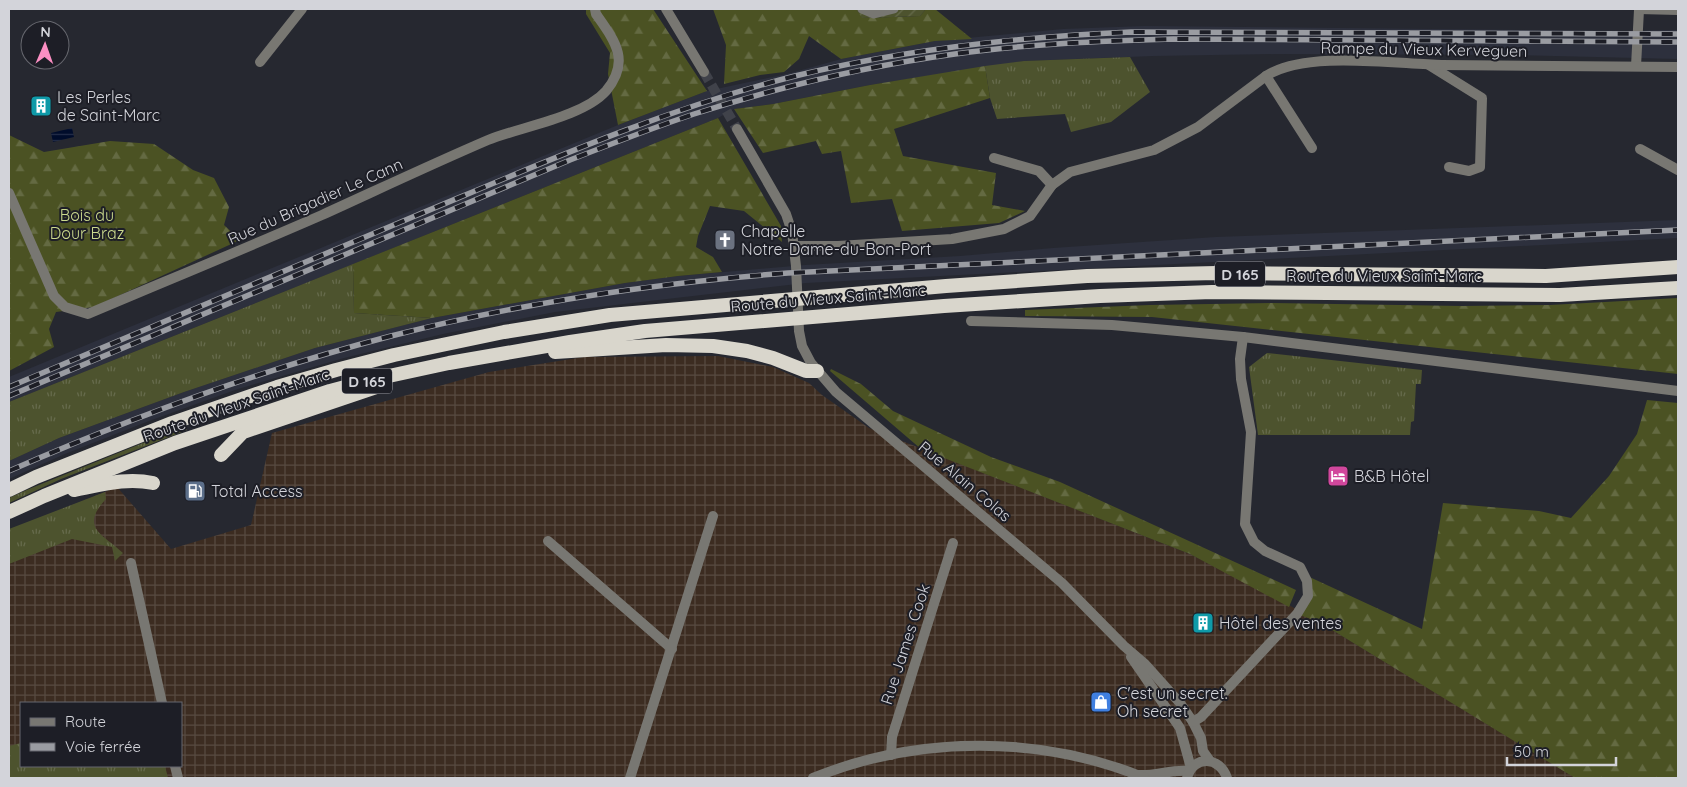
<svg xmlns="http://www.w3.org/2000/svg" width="1687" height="787" viewBox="0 0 1687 787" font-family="Quicksand,sans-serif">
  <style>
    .built { fill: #2d303d }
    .industrial { fill: url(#industrial-grid); fill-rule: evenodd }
    .grass { fill: url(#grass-tufts) }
    .forest { fill: url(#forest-firs) }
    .garden { fill: url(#garden-furrows) }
    .water { fill: url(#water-rules) }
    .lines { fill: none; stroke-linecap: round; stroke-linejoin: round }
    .minor-tunnel { stroke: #40424a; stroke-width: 10; stroke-dasharray: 10 5; stroke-linecap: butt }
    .pedestrian { stroke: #787772; stroke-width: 9 }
    .minor { stroke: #787772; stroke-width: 10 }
    .tertiary { stroke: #787772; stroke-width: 10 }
    .trunk { stroke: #d9d6cc; stroke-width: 14 }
    .rail-casing { stroke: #9a9ca2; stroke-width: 5.5 }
    .rail { stroke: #1d1e26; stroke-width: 4; stroke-dasharray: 11; stroke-linecap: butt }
    .labels { text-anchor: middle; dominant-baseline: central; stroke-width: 4; stroke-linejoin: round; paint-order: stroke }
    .shield { fill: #1d1e26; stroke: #9c9da4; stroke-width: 1 }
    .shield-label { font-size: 15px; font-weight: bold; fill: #d3d4da }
    .street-label { font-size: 16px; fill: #d3d4da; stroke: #1d1e26 }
    .poi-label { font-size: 16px; fill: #d3d4da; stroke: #1d1e26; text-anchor: start }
    .park-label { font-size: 16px; fill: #cbd98d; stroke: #1d1e26 }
  </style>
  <defs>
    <pattern id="industrial-grid" width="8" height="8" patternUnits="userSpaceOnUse" patternTransform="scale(1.25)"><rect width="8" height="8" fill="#3c2c21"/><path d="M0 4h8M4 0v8" fill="none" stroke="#574a41"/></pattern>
    <pattern id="grass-tufts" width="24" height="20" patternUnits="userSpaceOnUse" patternTransform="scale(1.25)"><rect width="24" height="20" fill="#4d532e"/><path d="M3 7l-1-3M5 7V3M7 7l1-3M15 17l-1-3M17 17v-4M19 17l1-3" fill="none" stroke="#666b4c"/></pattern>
    <pattern id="forest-firs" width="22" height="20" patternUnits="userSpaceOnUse" patternTransform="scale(1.25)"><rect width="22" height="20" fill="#4b5223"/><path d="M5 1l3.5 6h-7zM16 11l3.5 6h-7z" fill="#646a42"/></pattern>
    <pattern id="garden-furrows" width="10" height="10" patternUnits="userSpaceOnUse" patternTransform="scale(1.25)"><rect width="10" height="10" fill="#4d532e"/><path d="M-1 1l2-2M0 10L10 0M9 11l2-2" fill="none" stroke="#666b4c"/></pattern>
    <pattern id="water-rules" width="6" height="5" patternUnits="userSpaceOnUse" patternTransform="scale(1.25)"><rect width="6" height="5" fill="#000c2b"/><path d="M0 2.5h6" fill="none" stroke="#242e49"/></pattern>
  </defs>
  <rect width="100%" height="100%" fill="#262830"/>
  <g class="built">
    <path d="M1145,26L1629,31L1678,30V59L1515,55L1278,54L1153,56L1024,61L870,85L773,104L734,109L718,118L9,402V377L618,125L707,91L791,73L841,59L935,41L1063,29Z"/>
    <path d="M1678,220V238L806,283L555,312L443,334L344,358L238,389L149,421L65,454L9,479V461L59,438L184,392L315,348L432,318L625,283L678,276L805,265L960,256L1053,248L1216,237Z"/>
  </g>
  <path class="industrial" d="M718,356L773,367L809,383L822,395L869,428L1190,554L1306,614L1576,778H9V531L117,487L171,549L251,525L272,433L489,372L584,357ZM21,703H181V766H21Z"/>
  <g class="grass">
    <path d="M1130,57L1150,92L1111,122L1071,132L1065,114L997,119L990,98L985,66L1024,61Z"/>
    <path d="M353,264L354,313L432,318L315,348L184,392L59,438L9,461V402Z"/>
    <path d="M1267,353L1422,370L1421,384H1416L1414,421L1411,422L1410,435H1258L1249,367Z"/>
    <path d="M185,426L187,430L61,479L9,503V498L29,489Z"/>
    <path d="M105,492L106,499C79,528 103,534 123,553L115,561L112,547L72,539L9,564V529Z"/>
    <path d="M21,743V766H165L168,778H9V746Z"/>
  </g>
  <g class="forest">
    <path d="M586,9H653L707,91L618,125L608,74L610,53L586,14Z"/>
    <path d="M713,9H856L863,18L920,16L926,9H935L972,39L935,41L841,59L809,36L799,59L784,72L760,75L724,84L726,45Z"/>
    <path d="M985,66L990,98L894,129L903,156L996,173L992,205L1025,211L999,223L902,231L892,199L851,203L841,151L822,154L816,141L763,153L734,109L773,104L870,85Z"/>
    <path d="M718,118L781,226L782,242L744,211L710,206L698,236L696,247L713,257L722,272L678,276L625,283L432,318L354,313L353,264Z"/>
    <path d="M9,135L44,152L110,141L154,144L193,170L214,178L229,207L224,225L240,240L94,307L56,312L49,329L54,347L9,371Z"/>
    <path d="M1678,298V374L1152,317L1025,316V310L1150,305L1272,303L1462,306L1550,305Z"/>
    <path d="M831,369L861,384L893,411L991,457L1060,482L1296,590L1289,607L1190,554L921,449L830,371Z"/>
    <path d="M1647,400L1678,403V778H1575L1319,622L1297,614L1308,596L1303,574L1422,629L1443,503L1539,511L1571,518L1609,476L1637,434Z"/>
  </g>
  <path class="garden" d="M856,9H926L920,16L862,18Z"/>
  <path class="water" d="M72,128L74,137L53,142L51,133Z"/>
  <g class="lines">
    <path class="minor-tunnel" d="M704,72L737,129"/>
    <path class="pedestrian" d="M862,9L874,14L894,9"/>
    <g class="minor">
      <path d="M666,9L704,72"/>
      <path d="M1639,9L1678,10"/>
      <path d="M260,62L302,9"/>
      <path d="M1429,65L1482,98L1480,167L1469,171L1449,167"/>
      <path d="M1636,66L1639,10"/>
      <path d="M1266,76L1312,148"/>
      <path d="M737,129L786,214L792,232L796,266L799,331L802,346L811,363L836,392L1062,583L1124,646L1145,664L1180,703L1193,722L1201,738L1203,751L1210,761"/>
      <path d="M1640,149L1678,170"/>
      <path d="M994,158L1039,171L1052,185"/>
      <path d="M9,193L54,296L65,307L88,314C166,281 244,249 322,215C377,190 432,164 488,140C520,127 583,117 606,91C631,61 615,41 596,14L595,9"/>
      <path d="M794,246H838L952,239L1004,229L1030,216L1052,185L1070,172L1154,150L1198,127L1266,76C1305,50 1395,64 1442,65C1521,65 1600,66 1678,67"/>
      <path d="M971,321L1112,325L1243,337L1678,391"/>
      <path d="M548,541L672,649"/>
      <path d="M131,563L162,703"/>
      <path d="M1131,657L1180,728L1191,768"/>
      <path d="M1193,722L1201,717L1297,614L1308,596L1307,581L1300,567L1265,551L1254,542L1245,524L1251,432L1241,379L1240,359L1243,337"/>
      <path d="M891,755L892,737L953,543"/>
      <path d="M175,766L178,778"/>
      <path d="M630,778L713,516"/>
    </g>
    <g class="tertiary">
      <path d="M1138,775C1156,776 1172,769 1189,771"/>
      <path d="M813,778C918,735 1041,735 1145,778"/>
      <path d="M1187,778C1193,755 1220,756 1227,778"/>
    </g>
    <g class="trunk">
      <path d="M555,352L666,345L713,346L747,351L773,358L806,371H817"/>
      <path d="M221,455L243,432L376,387"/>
      <path d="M9,490L36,477L172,423L277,387L336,370L394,355L504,332L610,315L946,286L1087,276L1216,273L1546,276L1678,267"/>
      <path d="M74,490C101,485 126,477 153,483"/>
      <path d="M9,512L44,496L175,443L330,391L375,379L449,363L570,342L645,331L944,306L1100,296L1212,292L1560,295L1678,288"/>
    </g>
    <g class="rail-casing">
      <g id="rail">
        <path d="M9,387C144,330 280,273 415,216C540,164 664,109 795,76C906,49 1018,37 1131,32L1678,34"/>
        <path d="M9,396L570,160C611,144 652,128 694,114C779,87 866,66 955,54C1027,44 1100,41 1173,39L1678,42"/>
        <path d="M9,471C133,417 260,370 391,336C521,303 654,283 788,273L1678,230"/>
      </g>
    </g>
    <use href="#rail" class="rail"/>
  </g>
  <defs>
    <g id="building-square" transform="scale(1.125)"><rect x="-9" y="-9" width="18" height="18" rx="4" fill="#0f9aa8" stroke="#1d1e26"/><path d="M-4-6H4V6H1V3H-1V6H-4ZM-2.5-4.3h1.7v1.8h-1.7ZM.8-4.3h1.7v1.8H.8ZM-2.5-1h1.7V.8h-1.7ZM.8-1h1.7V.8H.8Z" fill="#fff"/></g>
    <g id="church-square" transform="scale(1.125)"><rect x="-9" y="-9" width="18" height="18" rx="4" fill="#6b7280" stroke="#1d1e26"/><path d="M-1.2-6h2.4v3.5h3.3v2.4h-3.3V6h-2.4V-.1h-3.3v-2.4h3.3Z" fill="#fff"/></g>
    <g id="hotel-square" transform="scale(1.125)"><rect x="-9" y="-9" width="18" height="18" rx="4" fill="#d1479c" stroke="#1d1e26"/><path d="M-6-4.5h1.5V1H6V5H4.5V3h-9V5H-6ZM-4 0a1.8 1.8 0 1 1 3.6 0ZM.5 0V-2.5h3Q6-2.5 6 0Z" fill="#fff"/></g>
    <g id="fuel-square" transform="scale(1.125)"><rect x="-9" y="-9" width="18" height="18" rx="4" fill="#5c6f8a" stroke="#1d1e26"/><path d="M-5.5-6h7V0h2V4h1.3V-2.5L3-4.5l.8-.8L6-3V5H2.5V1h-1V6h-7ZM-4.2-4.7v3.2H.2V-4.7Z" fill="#fff"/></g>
    <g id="shop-square" transform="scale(1.125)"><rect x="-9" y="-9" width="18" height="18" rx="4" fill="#3f7fe0" stroke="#1d1e26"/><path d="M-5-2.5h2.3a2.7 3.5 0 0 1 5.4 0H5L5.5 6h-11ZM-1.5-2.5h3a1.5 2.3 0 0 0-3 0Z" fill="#fff"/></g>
  </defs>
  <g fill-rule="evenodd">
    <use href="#building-square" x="41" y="106"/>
    <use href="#church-square" x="725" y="240"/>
    <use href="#hotel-square" x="1338" y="476"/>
    <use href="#fuel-square" x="195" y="491"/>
    <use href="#building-square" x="1203" y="623"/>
    <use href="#shop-square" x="1101" y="702"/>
  </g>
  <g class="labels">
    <g class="shield">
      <rect x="1215" y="261.5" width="50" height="25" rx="4"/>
      <rect x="342" y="368.5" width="50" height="25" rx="4"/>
    </g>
    <g class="shield-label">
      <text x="1240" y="274">D 165</text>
      <text x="367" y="381">D 165</text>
    </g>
    <g class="street-label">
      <text transform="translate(1424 49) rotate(1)">Rampe du Vieux Kerveguen</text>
      <text transform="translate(315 201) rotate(-24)">Rue du Brigadier Le Cann</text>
      <text x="1384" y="276">Route du Vieux Saint-Marc</text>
      <text transform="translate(828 298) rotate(-5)">Route du Vieux Saint-Marc</text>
      <text transform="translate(236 405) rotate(-19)">Route du Vieux Saint-Marc</text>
      <text transform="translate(965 481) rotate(40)">Rue Alain Colas</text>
      <text transform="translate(905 644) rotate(-72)">Rue James Cook</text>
    </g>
    <g class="poi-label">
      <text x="57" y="97">Les Perles<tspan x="57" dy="18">de Saint-Marc</tspan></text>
      <text x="741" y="231">Chapelle<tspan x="741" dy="18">Notre-Dame-du-Bon-Port</tspan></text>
      <text x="1354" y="476">B&amp;B Hôtel</text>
      <text x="211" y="491">Total Access</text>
      <text x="1219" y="623">Hôtel des ventes</text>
      <text x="1117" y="693">C'est un secret.<tspan x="1117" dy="18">Oh secret</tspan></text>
    </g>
    <g class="park-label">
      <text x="87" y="215">Bois du<tspan x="87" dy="18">Dour Braz</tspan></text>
    </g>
  </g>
  <rect width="1687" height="787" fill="none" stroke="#d3d4da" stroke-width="20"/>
  <rect x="20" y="702" width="162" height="65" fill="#1d1e26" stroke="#66676e"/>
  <rect x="30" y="718" width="25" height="8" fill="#787772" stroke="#66676e"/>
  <text x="65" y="727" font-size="15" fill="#d3d4da">Route</text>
  <rect x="30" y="743" width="25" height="8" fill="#9a9ca2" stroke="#66676e"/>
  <text x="65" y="752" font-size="15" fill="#d3d4da">Voie ferrée</text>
  <g transform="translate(45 45) rotate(2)"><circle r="24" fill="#1d1e26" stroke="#66676e"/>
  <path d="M0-4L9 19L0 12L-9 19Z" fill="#fc8fc3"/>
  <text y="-8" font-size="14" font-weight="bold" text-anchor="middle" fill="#d3d4da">N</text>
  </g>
  <path d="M1507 757v8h109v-8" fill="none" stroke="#d3d4da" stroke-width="2.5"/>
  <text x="1514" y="757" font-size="15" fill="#d3d4da" stroke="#1d1e26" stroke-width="4" paint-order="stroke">50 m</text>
</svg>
